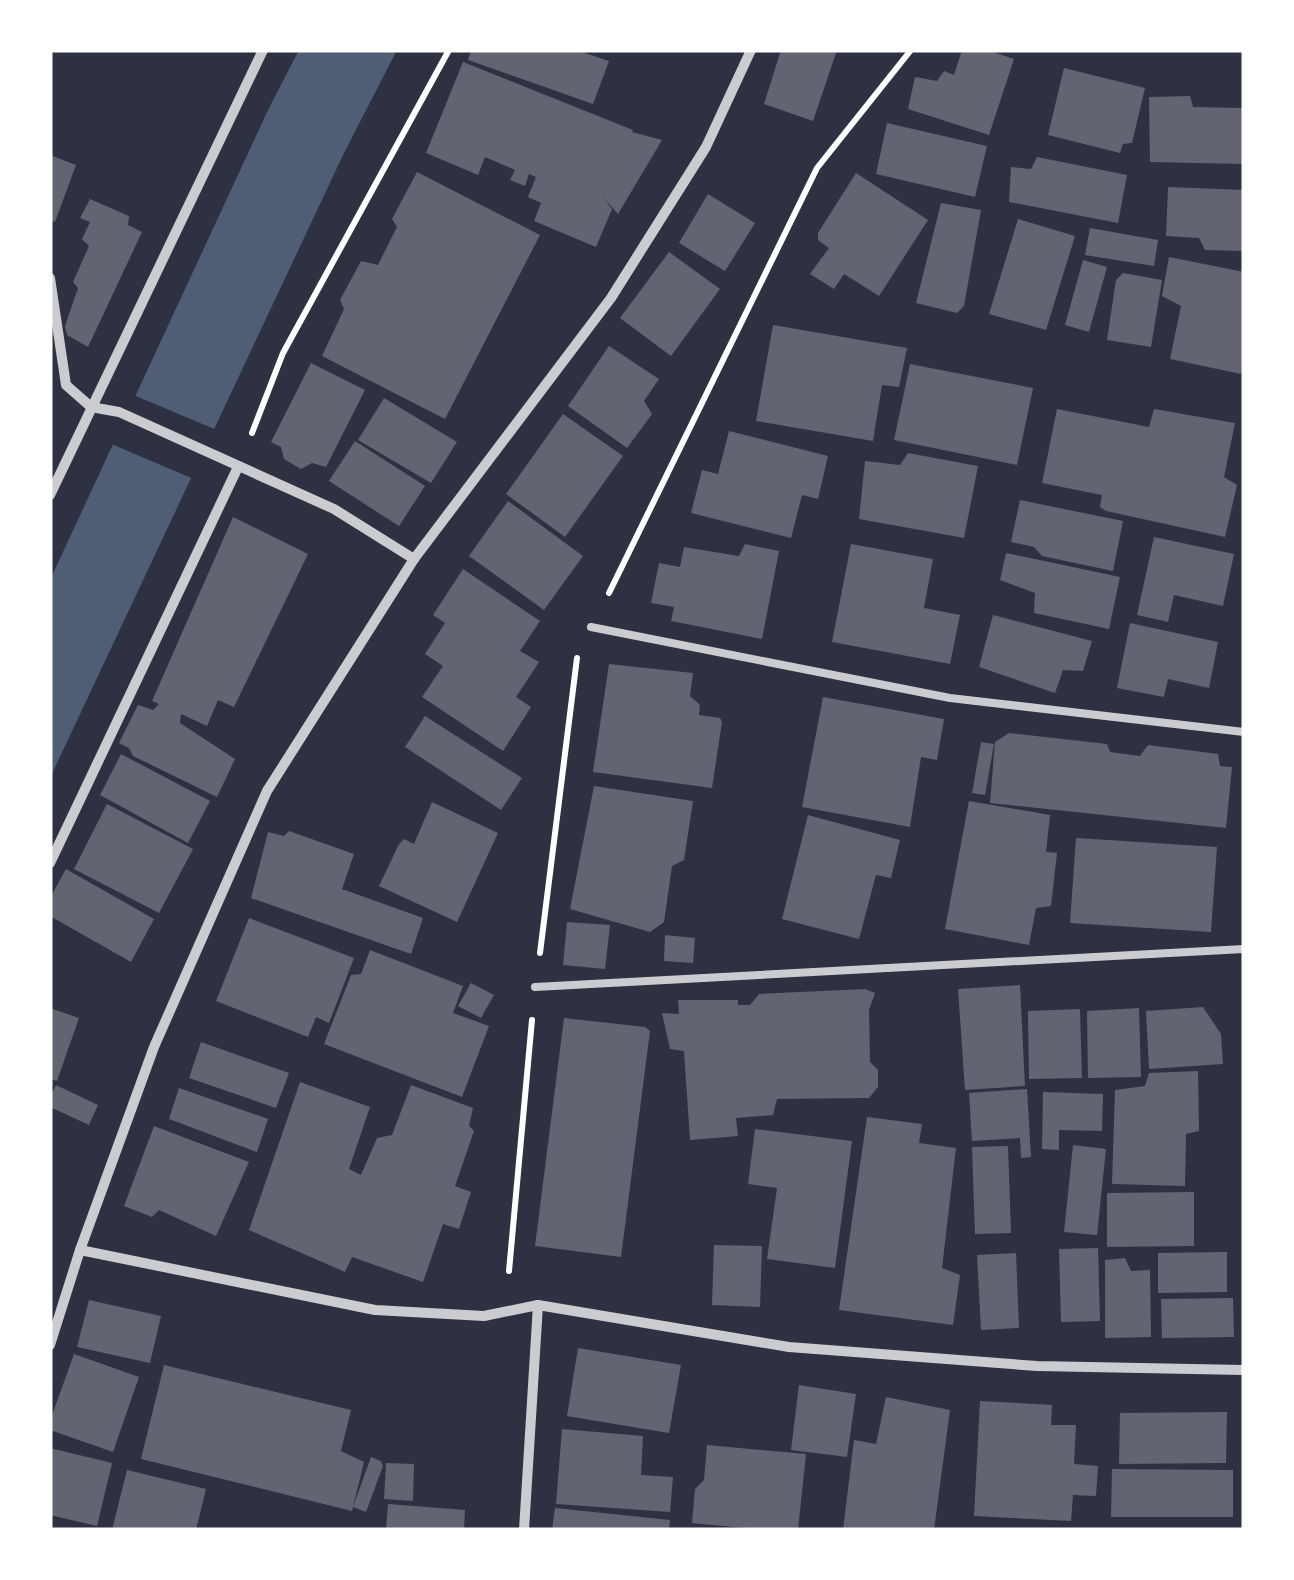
<svg xmlns="http://www.w3.org/2000/svg" width="1294" height="1580" viewBox="0 0 1294 1580" font-family="'Nunito Sans',sans-serif">
  <style>
    .water { fill: #4f5d75 }
    .pier { fill: #2d3142 }
    .building { fill: #626471 }
    .lines { fill: none; stroke-linecap: round; stroke-linejoin: round }
    .path { stroke: #fff; stroke-width: 6 }
    .service { stroke: #caccd0; stroke-width: 8 }
    .minor { stroke: #caccd0; stroke-width: 10 }
  </style>
  <rect width="100%" height="100%" fill="#2d3142"/>
  <path class="water" d="M299,50H397L344,153L50,778V580L269,108Z"/>
  <path class="pier" d="M131,394L219,431L196,480L109,443Z"/>
  <g class="building">
    <path d="M471,50H576L609,61L593,104L468,60Z"/>
    <path d="M781,50H837L813,121L764,104Z"/>
    <path d="M962,50H987L1014,59L989,135L908,109L915,77L937,81L944,71L954,75Z"/>
    <path d="M463,62L633,130L632,132L662,140L618,214L602,196L612,209L596,247L534,221L541,203L528,197L536,177L529,174L525,186L510,180L515,170L485,157L478,175L426,153Z"/>
    <path d="M1064,68L1145,88L1132,143L1123,144L1120,153L1048,135Z"/>
    <path d="M1190,96L1193,107L1244,108V164L1150,162L1149,97Z"/>
    <path d="M887,123L987,146L975,197L876,174Z"/>
    <path d="M50,155L76,165L55,222L50,220Z"/>
    <path d="M1037,157L1127,175L1118,223L1009,202L1011,167L1031,169Z"/>
    <path d="M417,172L540,235L445,419L322,356L344,309L340,300L361,261L378,265L397,227L392,219Z"/>
    <path d="M856,173L928,220L879,296L844,274L834,289L810,274L829,248L818,240V233Z"/>
    <path d="M1168,187L1244,190V251L1205,250L1199,238L1166,236Z"/>
    <path d="M708,194L755,223L725,271L679,243Z"/>
    <path d="M90,199L129,216L128,225L142,232L88,347L67,335L65,326L78,288L73,282L89,246L82,239L90,222L80,218Z"/>
    <path d="M941,203L981,210L964,306L957,313L916,303Z"/>
    <path d="M1018,219L1075,236L1046,330L989,314Z"/>
    <path d="M1090,228L1158,240L1154,266L1085,255Z"/>
    <path d="M669,252L720,289L671,356L620,318Z"/>
    <path d="M1169,257L1244,272V361L1241,374L1170,359L1181,306L1162,296Z"/>
    <path d="M1083,260L1107,267L1089,332L1065,325Z"/>
    <path d="M1123,273L1162,280L1151,347L1107,340L1116,280Z"/>
    <path d="M773,325L907,348L899,387L882,385L873,441L756,421Z"/>
    <path d="M609,346L659,379L644,401L652,414L627,448L568,406Z"/>
    <path d="M311,363L365,390L326,467L312,463L301,469L284,459L281,447L271,442Z"/>
    <path d="M910,364L1033,388L1017,465L894,440Z"/>
    <path d="M384,398L457,442L431,483L358,440Z"/>
    <path d="M1057,409L1149,427L1154,409L1235,423L1224,477L1237,485L1225,537L1106,511L1100,507L1102,495L1042,483Z"/>
    <path d="M563,414L623,456L565,537L506,494Z"/>
    <path d="M729,431L828,456L818,499L802,495L791,538L691,513L702,470L718,474Z"/>
    <path d="M355,441L425,486L399,526L329,481Z"/>
    <path d="M908,453L978,466L964,538L859,519L865,461L900,465Z"/>
    <path d="M1020,500L1123,521L1113,571L1042,556L1034,547L1011,542Z"/>
    <path d="M508,501L583,556L544,610L469,556Z"/>
    <path d="M233,517L308,554L234,707L218,700L207,726L181,714L180,723L235,759L217,797L133,756L129,748L119,743L138,705L153,710L159,704L152,701Z"/>
    <path d="M1154,537L1234,554L1223,606L1174,595L1168,622L1137,615Z"/>
    <path d="M745,544L779,551L762,639L671,621L674,607L651,603L659,563L680,567L684,547L739,556Z"/>
    <path d="M851,544L933,559L924,608L960,615L950,664L832,642Z"/>
    <path d="M1006,553L1120,577L1109,629L1034,613L1035,593L1000,580Z"/>
    <path d="M463,569L540,621L520,651L539,662L516,697L531,707L503,751L422,697L443,666L425,654L445,623L433,615Z"/>
    <path d="M993,615L1092,641L1083,671L1063,670L1055,693L979,667Z"/>
    <path d="M1130,623L1218,642L1209,688L1168,679L1164,697L1117,688Z"/>
    <path d="M609,664L693,673L690,696L700,705L699,715L720,718L722,722L712,788L593,772Z"/>
    <path d="M823,697L944,719L937,760L921,757L910,827L802,807Z"/>
    <path d="M425,716L522,778L501,810L405,747Z"/>
    <path d="M1009,733L1107,744L1110,752L1140,756L1148,745L1218,754L1220,766L1232,767L1226,828L990,803L995,742Z"/>
    <path d="M981,742L994,744L985,795L972,793Z"/>
    <path d="M121,754L210,801L188,843L100,795Z"/>
    <path d="M594,786L693,801L684,860L672,866L664,922L650,932L570,909Z"/>
    <path d="M969,801L1050,815L1046,852L1057,853L1051,906L1036,908L1029,945L945,929Z"/>
    <path d="M432,802L498,833L457,922L379,886L399,844L404,839L414,844Z"/>
    <path d="M107,804L193,849L159,913L74,869Z"/>
    <path d="M808,815L900,840L891,878L876,875L859,939L782,919Z"/>
    <path d="M289,831L354,854L342,889L423,918L411,954L251,898L268,832L284,836Z"/>
    <path d="M1076,838L1217,847L1211,932L1070,923Z"/>
    <path d="M66,869L154,919L131,962L50,916V898Z"/>
    <path d="M249,918L354,958L329,1023L316,1017L308,1037L216,1001Z"/>
    <path d="M567,922L610,925L605,969L563,965Z"/>
    <path d="M665,935L695,938L693,963L664,961Z"/>
    <path d="M370,950L463,986L453,1013L489,1026L462,1097L324,1044L351,975L361,974Z"/>
    <path d="M471,983L494,995L481,1018L458,1006Z"/>
    <path d="M1020,985L1025,1086L965,1090L958,989Z"/>
    <path d="M865,989L875,993L869,1010L870,1062L878,1070V1087L869,1098L777,1099L773,1115L736,1118L738,1136L690,1140L684,1051L670,1049L662,1013L679,1014L678,1000H738V1005H750L759,994Z"/>
    <path d="M1203,1007L1221,1034L1223,1064L1149,1069L1146,1011Z"/>
    <path d="M50,1008L79,1018L57,1081L50,1079Z"/>
    <path d="M1139,1008L1141,1077L1088,1078L1087,1011Z"/>
    <path d="M1080,1009L1082,1078L1029,1079L1028,1011Z"/>
    <path d="M564,1018L645,1027L650,1031L621,1257L535,1246Z"/>
    <path d="M201,1042L289,1073L276,1108L189,1078Z"/>
    <path d="M1198,1071L1199,1131L1186,1134L1185,1186L1112,1184L1115,1090L1145,1086L1149,1073Z"/>
    <path d="M300,1082L370,1107L349,1169L361,1175L377,1138L392,1135L411,1085L473,1108L469,1126L474,1131L455,1186L471,1192L459,1229L443,1224L423,1282L352,1257L345,1272L249,1230Z"/>
    <path d="M56,1085L98,1105L89,1125L50,1107V1097Z"/>
    <path d="M179,1088L268,1119L257,1152L169,1119Z"/>
    <path d="M1027,1089L1031,1157L1021,1158L1020,1138L972,1141L969,1093Z"/>
    <path d="M1043,1092L1103,1094L1102,1131L1059,1130V1150L1042,1149Z"/>
    <path d="M867,1117L922,1124L919,1143L956,1148L942,1268L960,1275L953,1325L839,1310Z"/>
    <path d="M154,1126L249,1162L216,1236L159,1210L152,1217L124,1206Z"/>
    <path d="M755,1129L852,1141L835,1268L767,1259L777,1188L748,1184Z"/>
    <path d="M1073,1145L1106,1149L1097,1235L1064,1232Z"/>
    <path d="M1008,1146L1011,1233L975,1234L972,1147Z"/>
    <path d="M1194,1192V1246L1107,1247V1193Z"/>
    <path d="M714,1245L762,1246L760,1307L712,1305Z"/>
    <path d="M1098,1248L1100,1321L1061,1322L1059,1249Z"/>
    <path d="M1227,1252V1292L1158,1293V1253Z"/>
    <path d="M1016,1253L1019,1328L981,1330L977,1255Z"/>
    <path d="M1125,1258L1131,1271L1150,1270L1151,1337L1105,1338V1260Z"/>
    <path d="M1233,1298L1234,1337L1162,1338L1161,1299Z"/>
    <path d="M89,1300L161,1316L150,1363L77,1347Z"/>
    <path d="M578,1348L681,1365L669,1433L567,1416Z"/>
    <path d="M74,1354L139,1377L113,1452L50,1430V1421Z"/>
    <path d="M164,1365L351,1410L341,1451L364,1462L352,1511L141,1459Z"/>
    <path d="M799,1385L856,1394L847,1457L791,1450Z"/>
    <path d="M886,1397L950,1410L934,1530H843L854,1440L876,1444Z"/>
    <path d="M980,1401L1052,1405L1051,1425H1076L1074,1464L1098,1466L1096,1496L1073,1495L1071,1521L974,1516Z"/>
    <path d="M1227,1412L1226,1463L1119,1464L1120,1413Z"/>
    <path d="M562,1429L643,1436L641,1475L673,1477L670,1512L556,1504Z"/>
    <path d="M707,1445L806,1454L798,1530H766L692,1523L695,1489L704,1480Z"/>
    <path d="M50,1448L112,1463L97,1526L50,1515Z"/>
    <path d="M371,1457L381,1461L383,1466L366,1512L353,1507Z"/>
    <path d="M386,1463L414,1464L413,1501L384,1499Z"/>
    <path d="M1112,1469L1233,1470V1517H1111Z"/>
    <path d="M127,1470L206,1489L196,1530H112Z"/>
    <path d="M388,1504L465,1510L464,1530H386Z"/>
    <path d="M555,1508L670,1520L669,1530H552Z"/>
  </g>
  <g class="lines">
    <g class="path">
      <path d="M252,433L283,353L449,50"/>
      <path d="M609,593L817,168L911,50"/>
      <path d="M540,953L577,658"/>
      <path d="M509,1271L532,1020"/>
    </g>
    <g class="service">
      <path d="M591,627L950,698L1244,732"/>
      <path d="M535,987L1244,949"/>
    </g>
    <g class="minor">
      <path d="M50,278L66,385L91,407L119,412L334,509L414,559"/>
      <path d="M50,495L263,50"/>
      <path d="M50,863L238,467"/>
      <path d="M80,1250L375,1310L484,1316L538,1305L789,1347L1037,1366L1244,1370"/>
      <path d="M50,1345L80,1250L154,1047L267,791L414,559L611,298L706,147L751,50"/>
      <path d="M524,1530L538,1305"/>
    </g>
  </g>
  <rect width="1294" height="1580" fill="none" stroke="#ffffff" stroke-width="105"/>
</svg>
